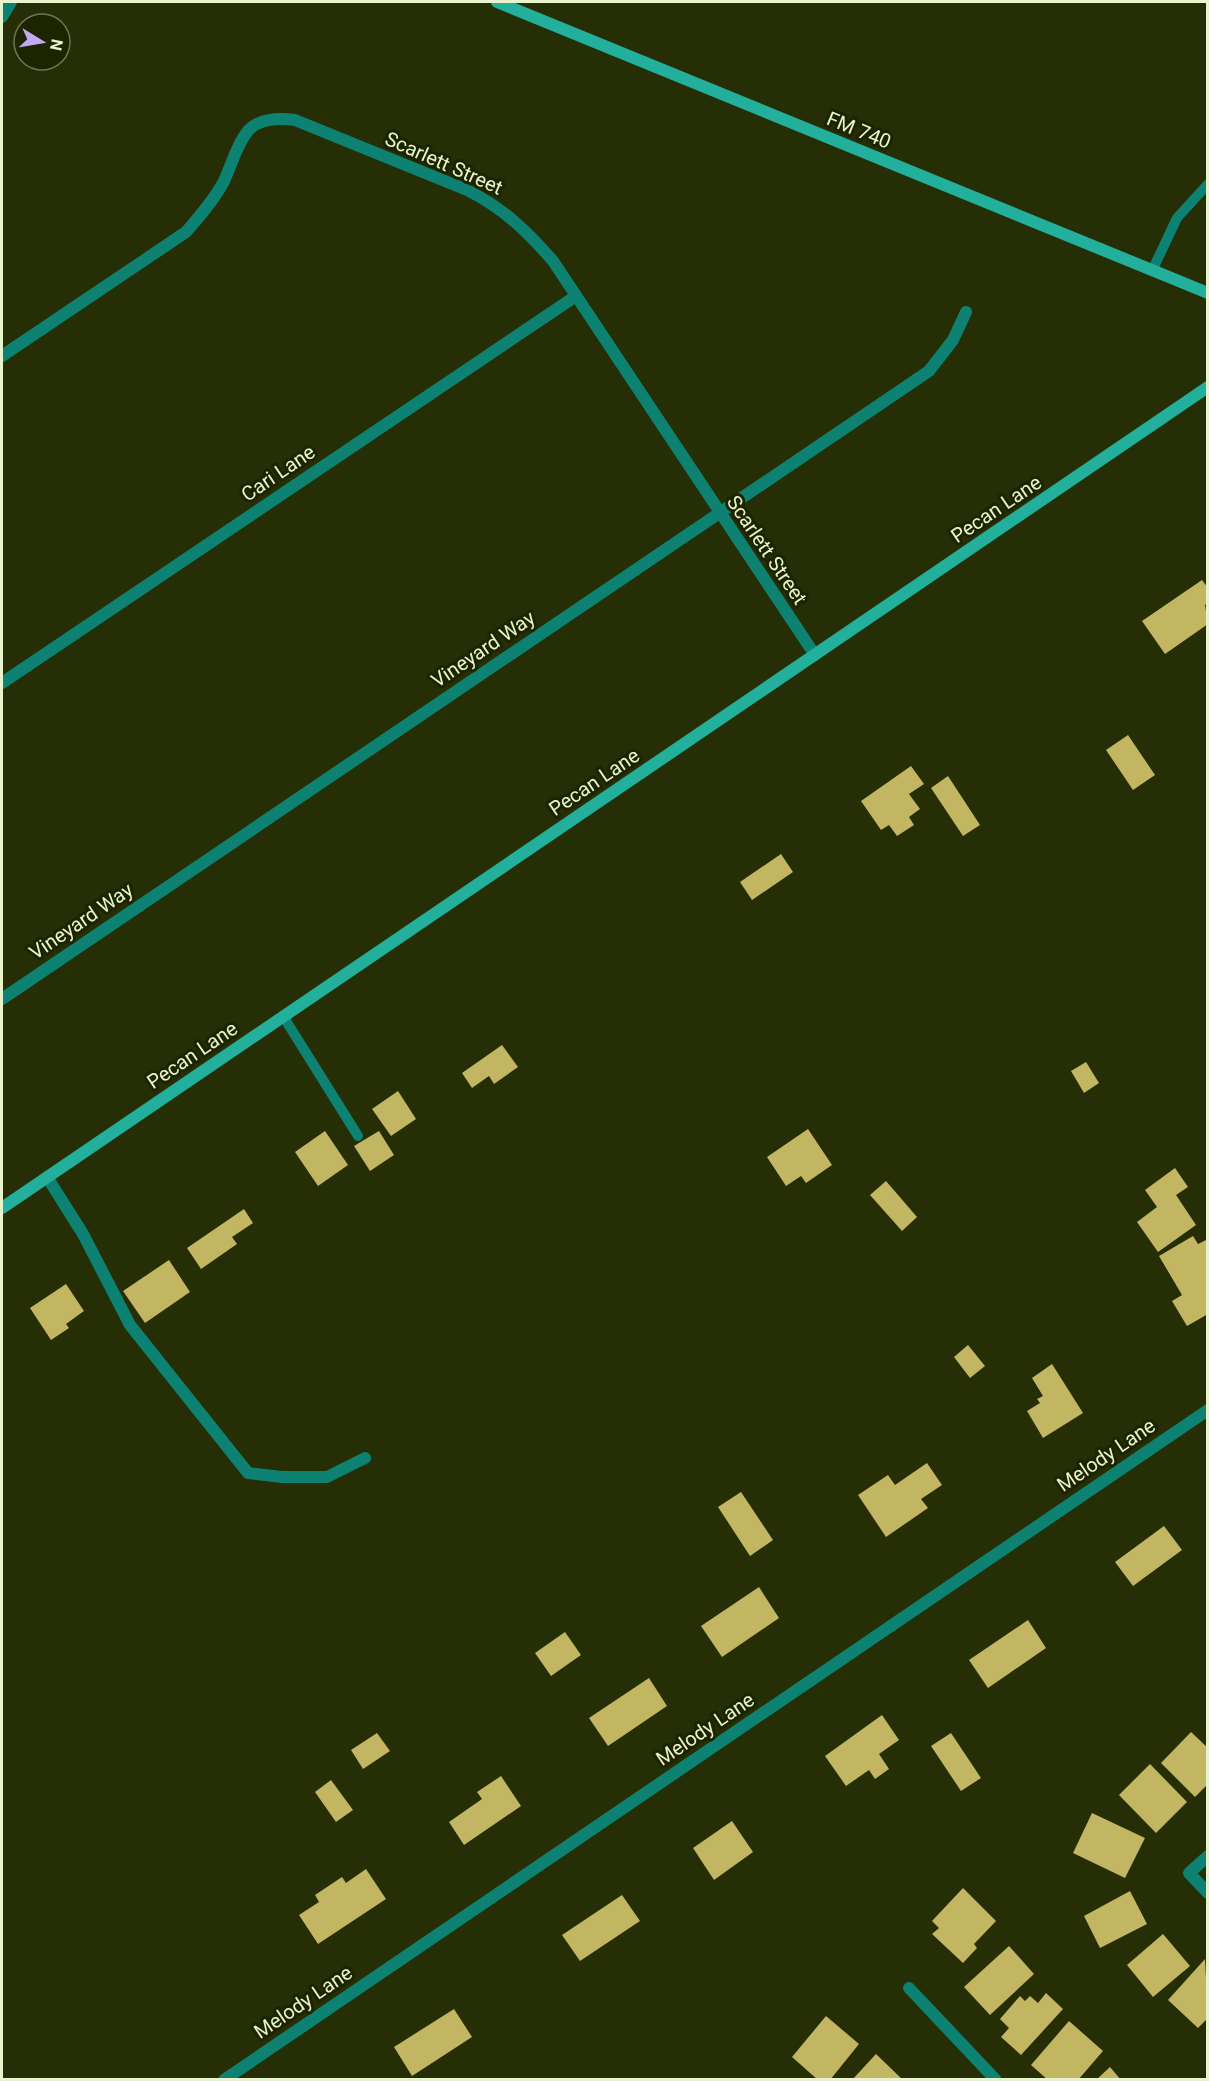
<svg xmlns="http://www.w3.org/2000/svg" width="1209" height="2081" viewBox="0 0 1209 2081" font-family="Roboto,sans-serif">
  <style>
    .building { fill: #c3b663 }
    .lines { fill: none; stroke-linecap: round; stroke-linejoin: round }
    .lane { stroke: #0d8273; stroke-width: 10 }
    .street { stroke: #0d8273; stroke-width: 12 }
    .secondary { stroke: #22af9b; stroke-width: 12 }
    .labels { text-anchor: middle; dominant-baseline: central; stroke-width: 6; stroke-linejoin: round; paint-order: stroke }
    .street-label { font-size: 20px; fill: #e8f4cd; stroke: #1c2400 }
  </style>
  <rect width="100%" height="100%" fill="#252e04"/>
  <g class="building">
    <path d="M1202,580L1208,588V603L1205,605L1208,624L1165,654L1142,621Z"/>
    <path d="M1128,735L1155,775L1133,790L1106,750Z"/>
    <path d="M911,766L924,784L909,794L920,809L909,817L914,825L897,836L889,825L881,830L861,801Z"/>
    <path d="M948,776L980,825L963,836L931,788Z"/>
    <path d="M781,854L793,872L752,900L740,882Z"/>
    <path d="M502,1045L518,1067L494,1084L489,1076L472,1088L462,1073Z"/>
    <path d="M1086,1062L1099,1083L1084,1093L1071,1071Z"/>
    <path d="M398,1091L416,1119L391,1136L372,1109Z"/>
    <path d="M808,1129L832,1165L806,1183L801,1176L786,1186L767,1157Z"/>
    <path d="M325,1131L348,1165L318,1186L295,1152Z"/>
    <path d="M379,1131L394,1155L370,1171L354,1146Z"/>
    <path d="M1175,1168L1188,1187L1176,1195L1196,1225L1158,1252L1137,1222L1157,1207L1145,1190Z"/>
    <path d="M886,1181L917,1217L902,1231L870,1195Z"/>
    <path d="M244,1209L253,1223L232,1237L237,1244L201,1269L187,1248Z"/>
    <path d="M1193,1236L1198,1244L1208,1239V1314L1187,1326L1172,1301L1182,1295L1159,1256Z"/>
    <path d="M169,1260L190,1292L145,1323L123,1291Z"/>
    <path d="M66,1284L84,1311L66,1324L69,1328L51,1340L30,1308Z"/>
    <path d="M968,1345L985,1366L970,1378L954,1357Z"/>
    <path d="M1052,1364L1083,1413L1043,1438L1027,1411L1040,1403L1037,1399L1043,1396L1032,1378Z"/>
    <path d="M927,1463L942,1485L921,1499L928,1508L886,1537L858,1495L888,1475L895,1485Z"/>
    <path d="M741,1492L773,1540L750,1556L718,1507Z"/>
    <path d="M1164,1526L1182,1550L1133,1586L1115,1562Z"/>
    <path d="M759,1587L779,1618L722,1657L701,1626Z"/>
    <path d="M1028,1620L1046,1648L988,1688L969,1660Z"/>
    <path d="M565,1632L581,1655L551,1676L535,1653Z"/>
    <path d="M649,1678L667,1706L608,1746L589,1718Z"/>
    <path d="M882,1715L899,1740L879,1754L889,1769L875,1779L869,1770L846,1786L825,1756Z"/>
    <path d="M1191,1732L1208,1748V1784L1195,1797L1161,1763Z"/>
    <path d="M377,1733L390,1751L363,1769L351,1750Z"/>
    <path d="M951,1733L981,1778L961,1791L931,1746Z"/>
    <path d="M1150,1764L1187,1802L1156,1833L1119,1795Z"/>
    <path d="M501,1776L521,1806L464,1845L449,1822L482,1799L477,1792Z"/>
    <path d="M331,1780L353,1810L336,1822L315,1792Z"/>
    <path d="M1092,1813L1145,1838L1125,1878L1073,1853Z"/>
    <path d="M732,1821L753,1852L714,1880L693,1848Z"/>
    <path d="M366,1869L386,1899L318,1944L299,1915L319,1902L315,1895L342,1877L346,1883Z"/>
    <path d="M963,1888L996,1921L974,1944L977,1948L963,1963L932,1934L939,1928L932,1921Z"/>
    <path d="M1130,1891L1147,1924L1100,1948L1084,1916Z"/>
    <path d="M622,1895L640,1921L580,1961L562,1935Z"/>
    <path d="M1163,1934L1190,1966L1153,1997L1127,1965Z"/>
    <path d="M1009,1946L1034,1974L990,2015L964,1987Z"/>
    <path d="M1205,1959L1208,2018L1198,2028L1168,2000Z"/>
    <path d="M1046,1993L1063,2009L1021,2055L1001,2037L1009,2028L1000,2019L1020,1996L1025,2001L1030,1996L1038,2003Z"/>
    <path d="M454,2009L472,2037L412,2076L394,2047Z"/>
    <path d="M826,2016L859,2044L830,2080H818L792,2057Z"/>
    <path d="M1069,2021L1103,2051L1078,2080H1048L1031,2065Z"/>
    <path d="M876,2054L903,2080H852Z"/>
    <path d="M1110,2067L1121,2080H1096Z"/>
  </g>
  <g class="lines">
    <g class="lane">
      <path d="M1152,271L1177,218L1208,184"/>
      <path d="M283,1016L358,1136"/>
    </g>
    <g class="street">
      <path d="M2,17L11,2"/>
      <path d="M2,356L186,232C200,216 213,201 223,183C231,167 236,146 247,132C258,118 279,118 295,120L467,190C503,208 527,231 553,261L815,655"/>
      <path d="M2,683L576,296"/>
      <path d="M2,999L929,371L953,340L966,312"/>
      <path d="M47,1177L83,1234L130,1325L248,1473L282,1477H327L365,1458"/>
      <path d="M1208,1856L1189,1873L1208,1893"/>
      <path d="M909,1988L996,2080"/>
      <path d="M224,2080L1208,1410"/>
    </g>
    <g class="secondary">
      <path d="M497,2L1208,293"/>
      <path d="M2,1208L1208,387"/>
    </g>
  </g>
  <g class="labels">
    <g class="street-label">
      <text transform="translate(859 130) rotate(22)">FM 740</text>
      <text transform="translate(444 163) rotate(24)">Scarlett Street</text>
      <text transform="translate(278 473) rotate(-34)">Cari Lane</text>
      <text transform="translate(996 509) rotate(-34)">Pecan Lane</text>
      <text transform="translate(767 550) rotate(56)">Scarlett Street</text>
      <text transform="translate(483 649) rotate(-34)">Vineyard Way</text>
      <text transform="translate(594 782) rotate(-34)">Pecan Lane</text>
      <text transform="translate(81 921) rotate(-34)">Vineyard Way</text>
      <text transform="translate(192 1055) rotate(-34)">Pecan Lane</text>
      <text transform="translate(1106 1455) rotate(-34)">Melody Lane</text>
      <text transform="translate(705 1729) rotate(-34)">Melody Lane</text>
      <text transform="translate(303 2002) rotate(-34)">Melody Lane</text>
    </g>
  </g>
  <rect width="1209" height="2081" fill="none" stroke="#e8f4cd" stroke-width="6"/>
  <g transform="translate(42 42) rotate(101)"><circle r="28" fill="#1c2400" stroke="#6e7752" stroke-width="1.5"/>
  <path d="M0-4.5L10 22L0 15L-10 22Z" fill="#c2a7f2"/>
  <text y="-9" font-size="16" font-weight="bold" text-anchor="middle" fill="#e8f4cd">N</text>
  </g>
</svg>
